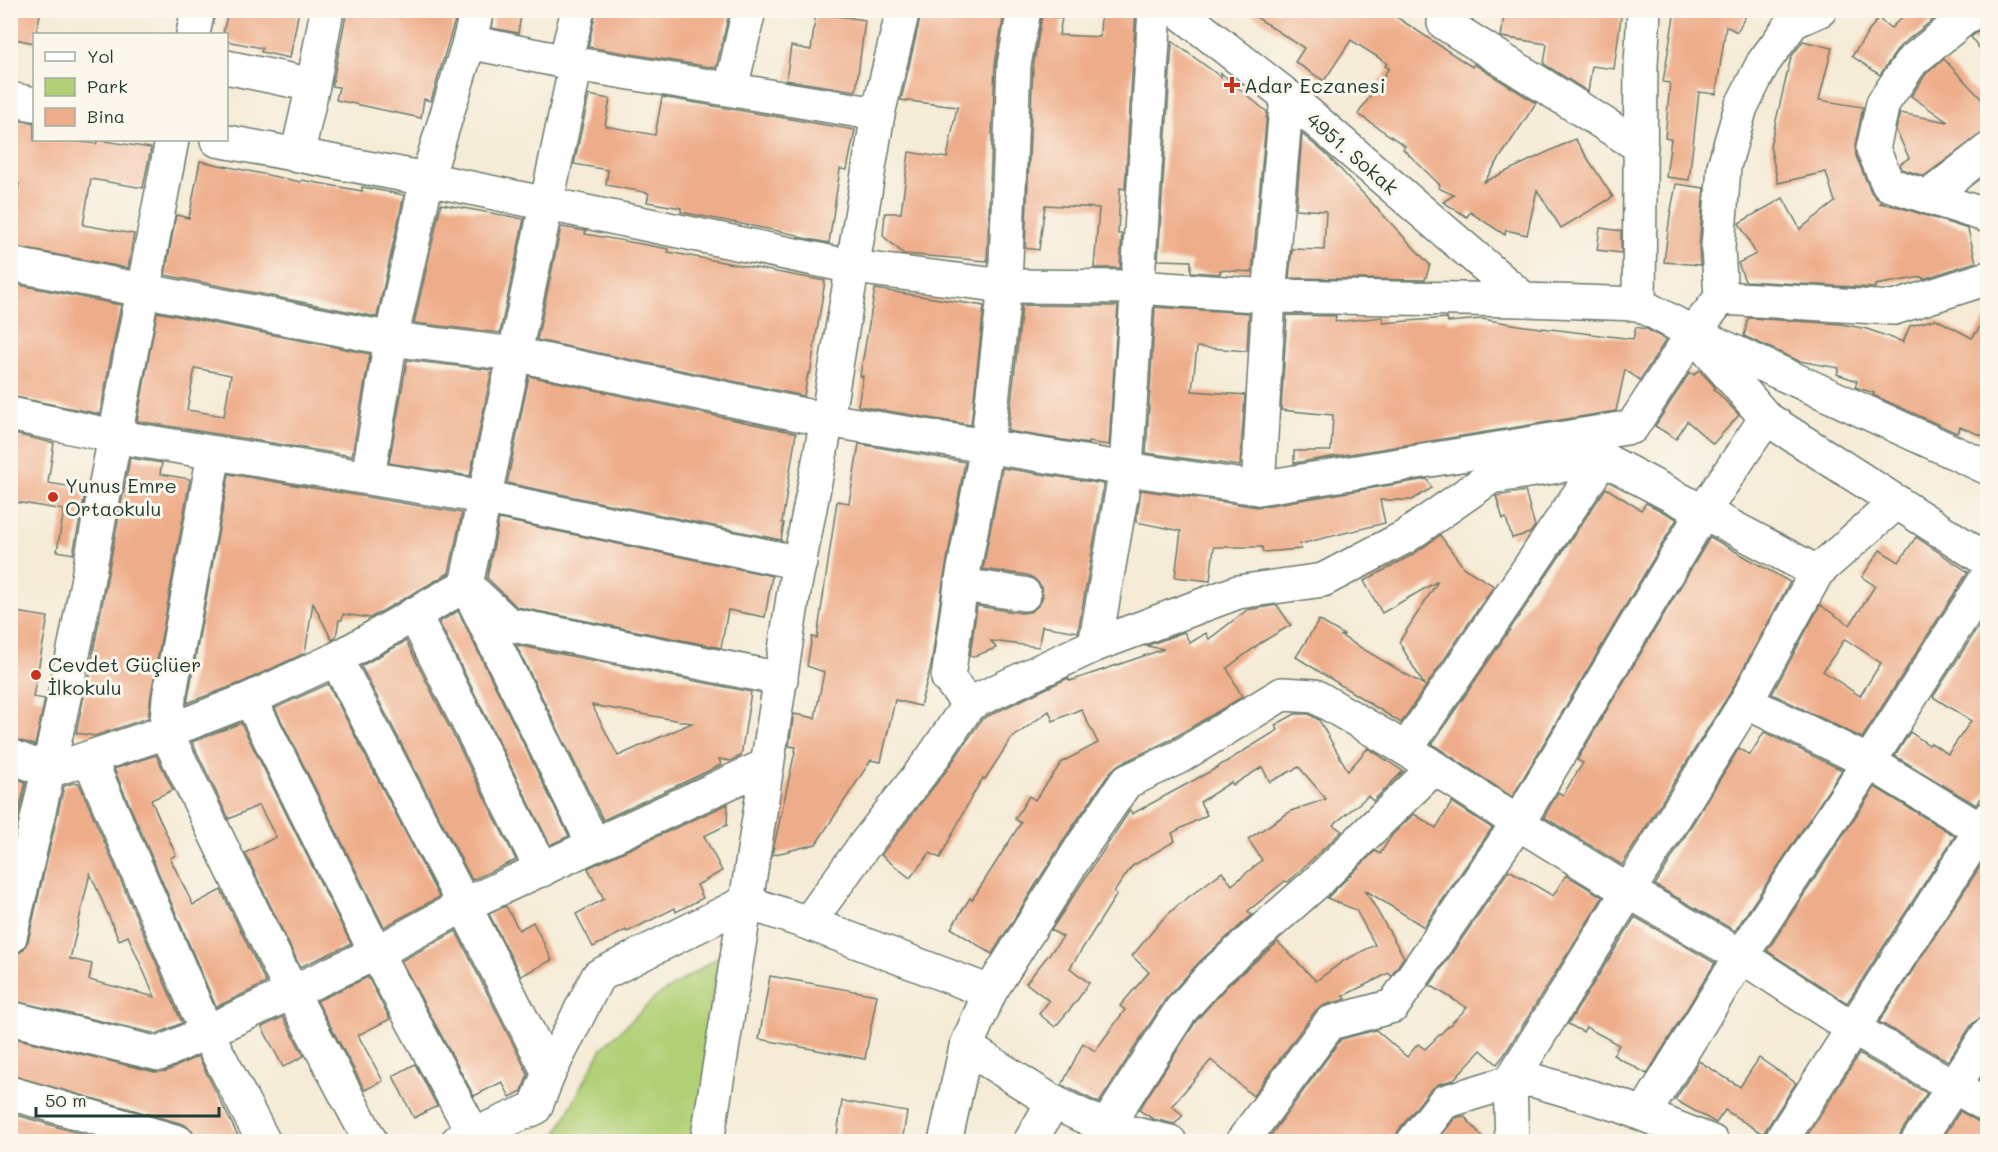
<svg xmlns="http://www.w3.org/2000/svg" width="1998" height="1152" viewBox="0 0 1998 1152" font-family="Mali,sans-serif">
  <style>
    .green { fill: #b1d076; stroke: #688655; stroke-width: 1.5 }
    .building { fill: #eead8a; fill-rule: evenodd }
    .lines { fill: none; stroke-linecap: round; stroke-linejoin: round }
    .minor-casing { stroke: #6a7a6d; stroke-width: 36 }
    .major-casing { stroke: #6a7a6d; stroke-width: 36 }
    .minor { stroke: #fff; stroke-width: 33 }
    .major { stroke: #fff; stroke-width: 33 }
    .poi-dot { fill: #c8321e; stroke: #fbf7ec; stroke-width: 2 }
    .labels { text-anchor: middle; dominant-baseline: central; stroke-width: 6; stroke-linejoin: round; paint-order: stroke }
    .poi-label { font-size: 20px; fill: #1f3d34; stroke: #fbf7ec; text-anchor: start }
    .street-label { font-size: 20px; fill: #1f3d34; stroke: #fbf7ec }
  </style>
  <rect width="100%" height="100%" fill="#fbf7ec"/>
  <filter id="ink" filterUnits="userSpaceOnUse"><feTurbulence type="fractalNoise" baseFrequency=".0167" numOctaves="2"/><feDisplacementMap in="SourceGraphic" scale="12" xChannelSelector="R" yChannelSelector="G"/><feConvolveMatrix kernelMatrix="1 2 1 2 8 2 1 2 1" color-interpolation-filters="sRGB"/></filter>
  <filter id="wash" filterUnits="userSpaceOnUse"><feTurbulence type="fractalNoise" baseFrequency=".008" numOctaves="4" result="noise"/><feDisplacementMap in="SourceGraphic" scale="24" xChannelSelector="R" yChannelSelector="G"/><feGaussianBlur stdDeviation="1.35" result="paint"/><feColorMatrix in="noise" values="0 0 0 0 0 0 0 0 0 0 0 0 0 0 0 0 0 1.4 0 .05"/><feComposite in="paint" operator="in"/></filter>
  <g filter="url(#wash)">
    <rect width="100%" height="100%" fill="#f5ebd6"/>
    <path class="green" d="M720,956L725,981L699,1141L547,1142L556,1135L602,1048L656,997Z"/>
    <g id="blocks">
      <g class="building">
        <path d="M10,10H41L34,43L10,38Z"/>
        <path d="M228,10H299L290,58L261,52L262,48L226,41V34H223Z"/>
        <path d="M347,10H458L431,101L424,99L421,118L336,100L339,87L332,86Z"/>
        <path d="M495,10H522L518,33L492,28Z"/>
        <path d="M596,10H730L716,68L588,47Z"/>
        <path d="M922,10H987L1004,14L995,64L987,261L904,254L883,236L885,213H901L909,152L947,158L957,107L901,100Z"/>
        <path d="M1101,10H1136L1125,189L1120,188L1118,234H1122L1120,268H1094L1099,208L1045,205L1039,250L1025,248L1033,67L1042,15L1062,18L1059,35L1100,37Z"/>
        <path d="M1245,10H1386L1472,67L1474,64L1536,103L1484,182L1575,139L1613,197L1561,228L1537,190L1527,235L1506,230L1505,235L1470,212L1467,217L1443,202L1454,195L1438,188L1440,185L1403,149L1405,146L1358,114L1389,68L1385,66L1387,63L1351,40L1324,81L1295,62L1304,48Z"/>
        <path d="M1505,10H1622L1614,69L1592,66L1588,92L1544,64L1547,44L1501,37Z"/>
        <path d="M1675,10H1749L1737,32L1726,26L1716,94L1699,92L1689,180L1666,177L1671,139L1665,138L1670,83L1663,82Z"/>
        <path d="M1909,10H1945L1900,46L1880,75L1852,56L1882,12L1881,21L1891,28Z"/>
        <path d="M816,13L865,20L856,91L786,80L791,46L811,50Z"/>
        <path d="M1988,24V60L1971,37Z"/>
        <path d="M1172,41L1221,77V73L1267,112L1252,272L1220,270V274L1191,272V261L1158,260Z"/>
        <path d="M1803,41L1832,48L1819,100L1863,107L1855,145L1856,156L1871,192L1876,198L1882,202L1879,203L1899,207L1968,229L1976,262L1923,279L1922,277L1875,285V288L1745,281L1738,263L1756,254L1739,223L1783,198L1800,229L1835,202L1826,172L1778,183L1770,146L1791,57Z"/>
        <path d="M1944,59L1988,106V129L1924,176L1902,169L1900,164L1909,158L1896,130L1900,113L1948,122L1911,96L1926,74Z"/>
        <path d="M589,95L610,99L605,126L655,135L662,97L855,130L847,170L840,169L829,243L798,237V235L681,212V208L647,202L649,193L606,185L608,170L574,164Z"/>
        <path d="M10,119L34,123V140H68L96,144L98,140L151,148L143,188L91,179L83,225L134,234L128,268L10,246V225L19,184L10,182Z"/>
        <path d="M1302,134L1328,156L1430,265L1425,280L1289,278L1292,249L1324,250L1326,211L1296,209Z"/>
        <path d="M200,161L301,182L302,180L362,191V187L404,195L377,317L165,275L176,215L189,218Z"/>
        <path d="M1676,184L1704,188L1699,247L1700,265L1664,262L1670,215Z"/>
        <path d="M441,204L524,219L500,333L414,323Z"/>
        <path d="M561,227L586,231L585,234L669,249L668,252L825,281L810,374L808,373L804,396L537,340Z"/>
        <path d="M1600,228L1621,231V253L1597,250Z"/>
        <path d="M14,284L121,305L100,414L10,396V304Z"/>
        <path d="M875,289L984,306L971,425L858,406L863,376H860Z"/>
        <path d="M1022,305L1118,306L1109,445L1088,442V444L1008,431Z"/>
        <path d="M1155,307L1249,313L1247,351L1197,347L1192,391L1245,395L1240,466L1146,453Z"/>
        <path d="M157,312L370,354L352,456L137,421ZM195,368L231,375L224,416L187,410Z"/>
        <path d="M1287,315L1336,316L1335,322L1383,317V323L1447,318L1448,322L1482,319L1525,326L1633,339L1636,327L1647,329L1666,340L1640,380L1625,370L1616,411L1294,463V451H1331L1333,415L1281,410Z"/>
        <path d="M1988,316V438L1960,427L1957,433L1873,395L1874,393L1855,387L1857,381L1837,374L1839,368L1799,361L1744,336L1748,318L1841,324L1867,329L1903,342L1910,326L1936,319L1972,338Z"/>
        <path d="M407,360L492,370L470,476L389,463Z"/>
        <path d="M1699,370L1715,387L1714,389L1739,415L1713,444L1687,421L1676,439L1655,426L1690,372L1694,375Z"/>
        <path d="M529,376L796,433L782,523H784L781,540L507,483Z"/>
        <path d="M10,433L54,443L48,483L86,489L73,554L57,551L64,510L10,501Z"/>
        <path d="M859,444L965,462L943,582L931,666L920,706L895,700L881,762L871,760L816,844L772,855L796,747L789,746L794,714L815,718L824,672L807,666L812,637L817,638L837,501L849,503Z"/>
        <path d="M130,458L162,463L160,474L190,479L151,695L148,718L95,736L76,733L87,681L89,682L93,652Z"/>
        <path d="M1002,468L1104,484L1078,632L1042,626L1039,647L991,641L996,648L975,656H970L977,606L1021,613L1030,612L1039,605L1043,596L1041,586L1035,579L1027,575L983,569Z"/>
        <path d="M229,474L462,513L449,573L370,618L343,614L342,620H339L336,637L332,640L313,603L305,653L243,682L187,703Z"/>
        <path d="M1427,479L1432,488L1412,500H1380L1385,523L1300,544L1301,549L1263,552L1262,547H1214L1210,581L1175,577L1181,531L1136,522L1141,490L1258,507Z"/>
        <path d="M1606,488L1641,510L1646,503L1677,519L1512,797L1432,744Z"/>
        <path d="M1525,491L1535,526L1530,533L1512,538L1506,518L1503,519L1496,496Z"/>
        <path d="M499,519L772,576L765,617L728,610L721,648L517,607L487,578Z"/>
        <path d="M1440,535L1464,568L1494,586L1401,723L1296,657L1319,620L1344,635L1341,636L1424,685L1399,642L1438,581L1382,613L1364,581L1414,554Z"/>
        <path d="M1710,537L1790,582L1730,693L1622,865L1544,817L1558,792L1563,795L1583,763L1577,760Z"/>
        <path d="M1916,537L1968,572L1862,738L1772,694L1820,605L1850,625L1875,586L1862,577L1880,550L1899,562ZM1845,639L1881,663L1860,696L1823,671Z"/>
        <path d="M1277,605L1291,625L1262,642L1227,668L1242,697L1170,740L1118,765L1111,771L1067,835L992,954L951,928L970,898L972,900L1021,823L1015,819L1029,796L1035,800L1062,762L1098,743L1081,709L1053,721L1049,711L1011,739L985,779L983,778L972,796L940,858L930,853L910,878L881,855L946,771L982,719L1068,678L1070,681L1164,649L1146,646L1184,632L1190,643L1206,633L1209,639L1247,610Z"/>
        <path d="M10,611L48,617L33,697L45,699L35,745L10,738L14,715L10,714Z"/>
        <path d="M458,611L569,836L550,845L439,622Z"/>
        <path d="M1988,612V790L1976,805L1895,756L1910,732L1929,745L1931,743L1948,754L1971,721L1933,697Z"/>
        <path d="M406,641L516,860L472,880L361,666Z"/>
        <path d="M516,645L751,692L741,756L730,761L719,759L721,765L603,820ZM592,705L692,723L618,756Z"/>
        <path d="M328,684L439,897L384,927L275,708Z"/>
        <path d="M1295,714H1309L1319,720L1348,771L1368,748L1403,771L1373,801L1368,796L1333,825L1342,831L1288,882L1285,881L1248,911L1252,915L1200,961L1165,1000L1099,1103L1062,1085L1083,1043L1095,1051L1125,1010L1120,1006L1149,972L1132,956L1161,921L1178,905L1222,872L1232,885L1262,860L1248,839L1291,811L1326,799L1299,767L1270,782L1262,767L1233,785L1231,782L1200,802L1207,815L1172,833L1175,841L1132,866L1114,892L1117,894L1070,968L1089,983L1076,1002L1055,1027L1039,1014L1049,1001L1026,983L1063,937L1051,930L1130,810L1132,814L1211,771L1278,730L1275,725Z"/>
        <path d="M241,723L351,944L300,967L245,853L276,837L259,805L229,819L192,742Z"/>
        <path d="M1764,732L1842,770L1735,931L1655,885L1739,748L1750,755Z"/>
        <path d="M156,755L173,790L151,800L176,855L170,858L193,905L221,890L266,983L216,1007L114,769Z"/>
        <path d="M10,776L26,782L10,851Z"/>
        <path d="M73,783H79L182,1023L157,1034L10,1000V955H16L23,950L28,941L64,786ZM90,873L119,940L128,936L155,997L89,980L92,964L70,959Z"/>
        <path d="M1875,787L1955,836L1847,1003L1767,951Z"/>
        <path d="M1452,802L1492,828L1424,927L1365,890L1404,957L1391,976L1389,973L1343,996L1346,999L1325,1005L1315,1011L1253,1096L1211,1060L1172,1106L1183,1115L1175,1124L1153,1119L1139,1110L1196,1021L1227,986L1278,942L1316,981L1345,960L1375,945L1356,910L1327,898L1375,851L1380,854L1392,835L1414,814L1436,828Z"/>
        <path d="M728,804L727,825L704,836L722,871L697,885L703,898L676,912L675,908L627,932L626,930L593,947L576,914L604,899L588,868Z"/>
        <path d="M1988,854V1006L1981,1017L1972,1024L1948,1061L1879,1022Z"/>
        <path d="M1509,870L1553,896L1566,875L1603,897L1504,1055L1497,1064L1481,1050L1453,1080L1439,1084L1429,1091L1398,1131L1395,1142H1266L1341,1039L1376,1030L1407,1057L1418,1044L1425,1049L1467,1008L1430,985Z"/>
        <path d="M506,906L519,930L533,922L552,960L521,976L489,914Z"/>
        <path d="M1635,917L1715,963L1647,1074L1613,1055L1619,1045L1586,1027L1583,1032L1568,1024Z"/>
        <path d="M456,931L528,1074L522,1091L510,1097L502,1082L474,1096L401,961Z"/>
        <path d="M770,976L877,995L865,1059L759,1039Z"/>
        <path d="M368,977L390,1019L358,1035L383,1081L365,1090L317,1001Z"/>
        <path d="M283,1017L304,1056L283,1067L262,1027Z"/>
        <path d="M10,1037L155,1072L167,1071L198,1056L241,1142H196L192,1130L183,1124L10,1075Z"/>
        <path d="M1859,1054L1927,1093L1901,1132L1898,1142H1803Z"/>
        <path d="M1759,1058L1796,1083L1763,1134L1725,1110L1716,1123L1675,1100L1699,1061L1740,1087Z"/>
        <path d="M415,1064L437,1106L414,1118L393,1076Z"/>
        <path d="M842,1101L907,1112L902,1142H836Z"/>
        <path d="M1960,1111L1979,1122L1988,1125V1142H1940Z"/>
        <path d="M10,1113L109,1142H10Z"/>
        <path d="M1464,1116L1487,1142H1446L1441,1136L1455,1118Z"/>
      </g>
    </g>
  </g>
  <g filter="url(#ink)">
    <use href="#blocks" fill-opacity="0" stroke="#6a7a6d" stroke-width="1.5"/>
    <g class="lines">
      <g class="minor-casing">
        <g id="minor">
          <path d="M1024,10L1014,65L1005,286L987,446L961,585L1024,594"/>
          <path d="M1975,10L1912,61L1883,103L1873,149L1888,184L1988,216"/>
          <path d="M1444,23L1641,147"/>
          <path d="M193,34L198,10"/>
          <path d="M469,42L477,10"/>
          <path d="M565,62L578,10"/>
          <path d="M576,64L466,585L594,845"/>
          <path d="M226,67L313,85L297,156"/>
          <path d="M313,85L327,10"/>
          <path d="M731,89L749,10"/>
          <path d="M10,99L34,104"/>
          <path d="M217,140L427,179L853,267L1005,286L1137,287L1269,296L1525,300"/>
          <path d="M1928,197L1988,150"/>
          <path d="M10,264L391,339L514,354L827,420L878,114L903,10"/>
          <path d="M1721,298L1718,248L1724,166L1741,107L1763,63L1793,22L1820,10"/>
          <path d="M1639,304L1641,65L1644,10"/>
          <path d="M1693,333L1988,468"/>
          <path d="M10,414L113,436L483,497L800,563"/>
          <path d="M214,454L169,698L166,732L291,991L371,1142"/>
          <path d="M368,477L391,339L427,179L469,42L576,64L878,114"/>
          <path d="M1258,488L1269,296L1287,96"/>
          <path d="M961,585L948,678L969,704"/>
          <path d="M414,614L542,870"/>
          <path d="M1095,645L1126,469L1155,10"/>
          <path d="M336,659L464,905L549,1073"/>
          <path d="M250,699L376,953L473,1133"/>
          <path d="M1746,702L1869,762L1981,830"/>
          <path d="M1406,749L1603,459"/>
          <path d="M10,756L49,771L166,732L250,699L336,659L466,585L508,624L781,679"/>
          <path d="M89,758L207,1033L264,1142"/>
          <path d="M808,923L990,992"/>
          <path d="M10,937C33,837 57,736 77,635C109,470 139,304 172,140"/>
          <path d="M10,1018L159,1054L376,953L464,905L767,765"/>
          <path d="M966,1047L1053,1102L1106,1127L1103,1142"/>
          <path d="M10,1093L178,1142"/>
          <path d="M1644,1114L1741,956L1869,762L1988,576"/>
          <path d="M457,1142L535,1108L549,1073L598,976L746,902L808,923L863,847L931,760L969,704L1095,645L1238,592L1323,580L1405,537L1491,477L1603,459L1817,572"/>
          <path d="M707,1142L746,902L795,585L827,420L1126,469L1258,488L1632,427L1693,333L1721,298L1894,308L1988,278"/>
          <path d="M945,1142L966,1047L990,992L1083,845L1126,782L1179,757L1282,694L1315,696L1406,749L1518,823L1628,891L1741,956L1852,1028L1988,1106"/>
          <path d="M1030,1142L1053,1102"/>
          <path d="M1170,1142L1106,1127L1181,1010L1214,973L1317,882L1434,768"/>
          <path d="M1242,1142L1330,1023L1393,1006L1518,823L1703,512L1766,418"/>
          <path d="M1413,1142L1444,1102L1510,1082L1532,1080L1622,1106L1712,1142"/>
          <path d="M1512,1142L1510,1082L1746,702L1817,572L1897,502"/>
          <path d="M1780,1142L1988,819"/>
          <path d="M1917,1142L1988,1034"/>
        </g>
      </g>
      <g class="major-casing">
        <path id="major" d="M1177,10L1287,96L1525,300L1639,304L1693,333L1766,418L1988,561"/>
      </g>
      <use href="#minor" class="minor"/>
      <use href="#major" class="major"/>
    </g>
  </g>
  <g class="poi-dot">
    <path d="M1229 76h6v6h6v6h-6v6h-6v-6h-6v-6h6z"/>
    <circle cx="53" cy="497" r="6"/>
    <circle cx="36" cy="675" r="6"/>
  </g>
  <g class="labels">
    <g class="poi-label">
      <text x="1244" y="85">Adar Eczanesi</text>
      <text x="65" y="485">Yunus Emre<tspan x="65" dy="23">Ortaokulu</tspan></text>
      <text x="48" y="664">Cevdet Güçlüer<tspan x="48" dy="23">İlkokulu</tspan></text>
    </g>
    <g class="street-label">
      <text transform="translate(1353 153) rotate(41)">4951. Sokak</text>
    </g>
  </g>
  <rect width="1998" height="1152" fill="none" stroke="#fbf7ec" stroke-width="36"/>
  <rect x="33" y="33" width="195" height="108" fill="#fbf7ec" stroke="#a3ada2" stroke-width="1.5"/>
  <rect x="45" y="52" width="30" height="9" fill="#ffffff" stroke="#a3ada2" stroke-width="1.5"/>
  <text x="87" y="63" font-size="18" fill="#1f3d34">Yol</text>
  <rect x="45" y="78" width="30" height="18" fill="#b1d076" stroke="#a3ada2" stroke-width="1.5"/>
  <text x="87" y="93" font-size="18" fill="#1f3d34">Park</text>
  <rect x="45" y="108" width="30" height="18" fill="#eead8a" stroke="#a3ada2" stroke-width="1.5"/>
  <text x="87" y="123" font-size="18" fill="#1f3d34">Bina</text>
  <path d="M36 1107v9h183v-9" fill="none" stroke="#1f3d34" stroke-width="3"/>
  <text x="45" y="1107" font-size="18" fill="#1f3d34" stroke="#fbf7ec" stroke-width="4.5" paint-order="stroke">50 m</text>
</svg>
